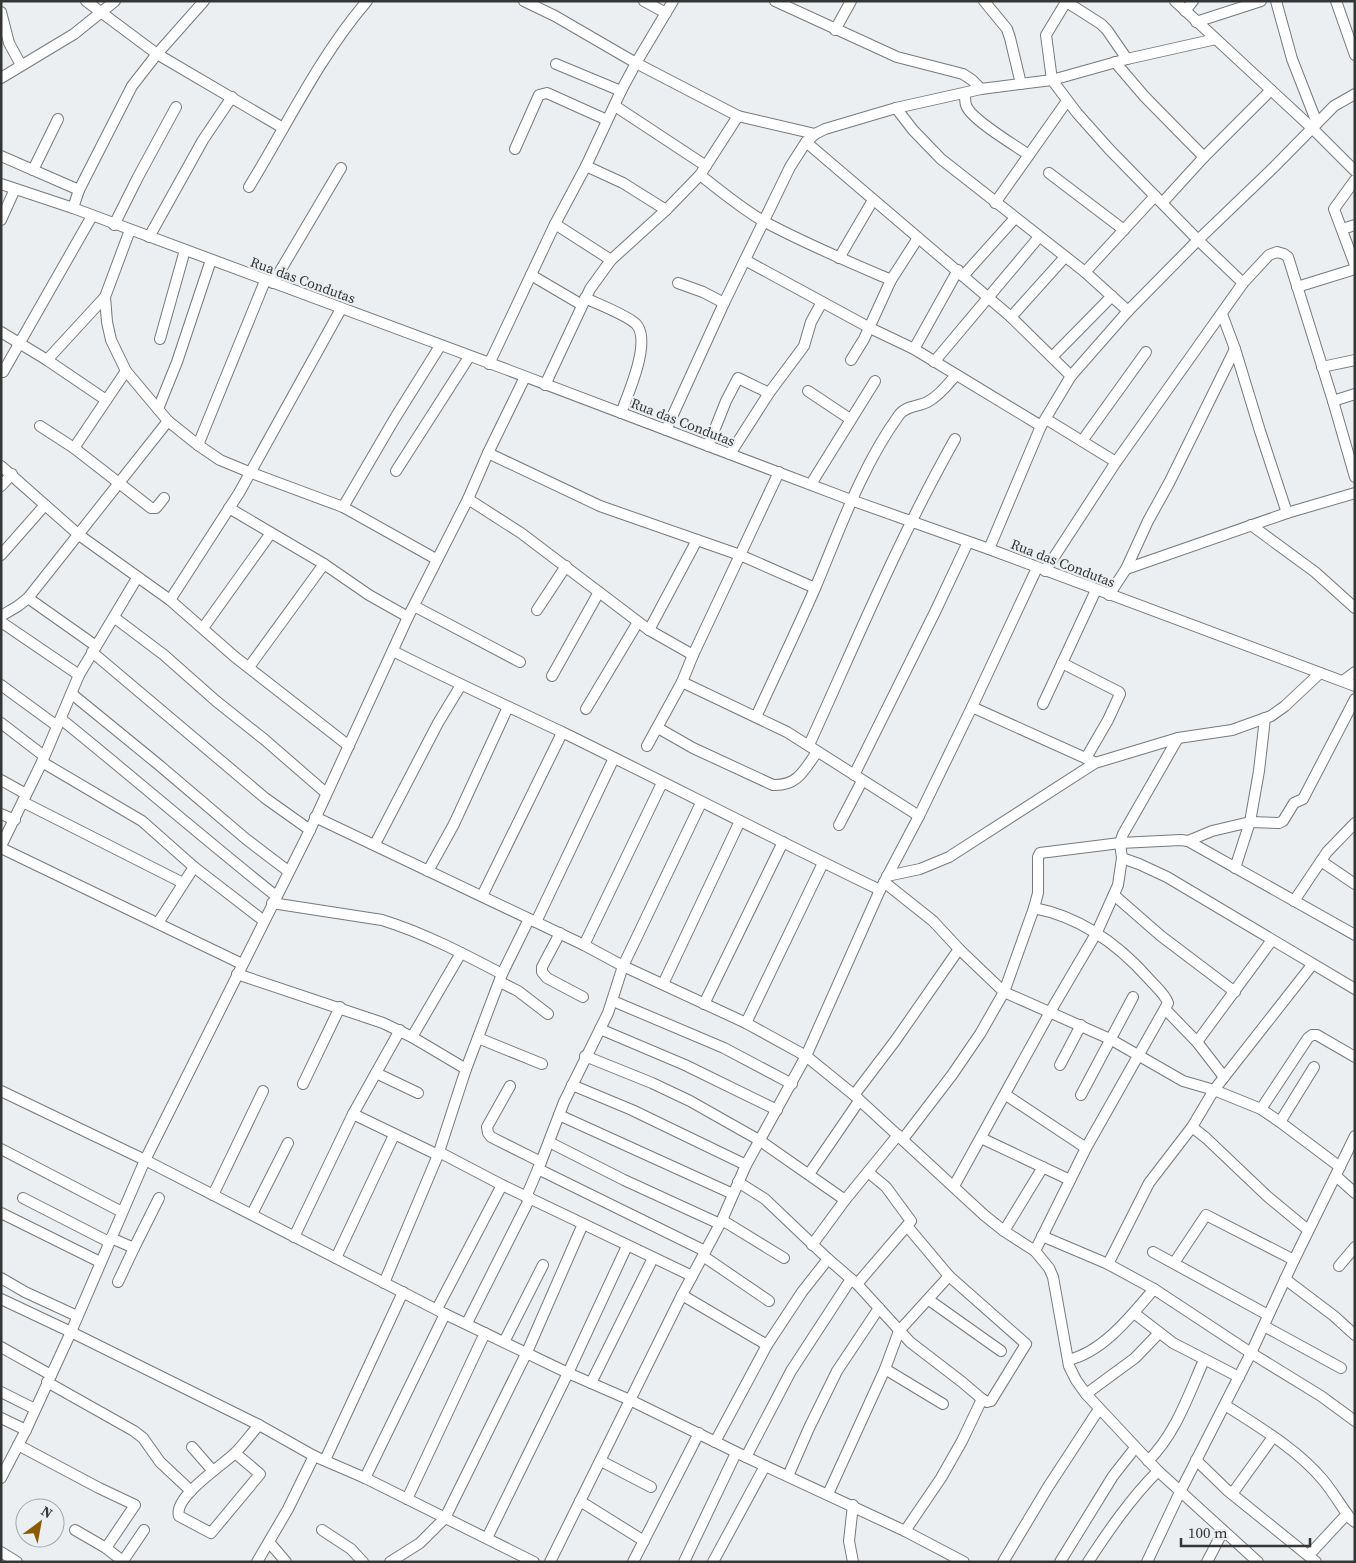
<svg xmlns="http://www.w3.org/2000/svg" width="1356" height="1563" viewBox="0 0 1356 1563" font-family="'Source Serif 4',serif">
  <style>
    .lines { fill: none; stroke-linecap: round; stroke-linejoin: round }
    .minor-casing { stroke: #767a7c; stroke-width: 12 }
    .minor { stroke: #fff; stroke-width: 10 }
    .labels { text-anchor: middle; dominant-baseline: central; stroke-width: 4.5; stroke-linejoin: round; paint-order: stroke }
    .street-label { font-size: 14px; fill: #343636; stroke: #ebeff2 }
  </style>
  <rect width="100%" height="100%" fill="#ebeff2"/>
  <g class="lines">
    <g class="minor-casing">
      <g id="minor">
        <path d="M86,1L157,54L283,128"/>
        <path d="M524,1L555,16L636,63L738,116L815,134L825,129L896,108L981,89L1052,80L1127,59L1216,39"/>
        <path d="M644,1L666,13"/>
        <path d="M775,1L897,57L963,74L972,80L981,89"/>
        <path d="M984,1L1007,29L1010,38L1021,84"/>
        <path d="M1065,1L1101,24L1107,30L1127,59"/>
        <path d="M1175,1L1312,128L1355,171"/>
        <path d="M1276,1L1292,59L1317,123"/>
        <path d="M1336,1L1355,55"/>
        <path d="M1066,2L1046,35L1052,80L1077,113L1109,149L1198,240L1243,283"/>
        <path d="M1185,11L1193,1"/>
        <path d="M1,12L9,43L21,65"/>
        <path d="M1196,22L1261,1"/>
        <path d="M835,30L851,1"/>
        <path d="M1115,62L1144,96L1204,157"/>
        <path d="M556,64L621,91"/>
        <path d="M1,78L74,34L115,1"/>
        <path d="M965,93C965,97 965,102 966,105C970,119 1016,146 1029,155"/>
        <path d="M615,106L706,166"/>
        <path d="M896,108L913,130L941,159L1085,272L1128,311"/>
        <path d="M815,134L806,142L1011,317L1071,376"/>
        <path d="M515,149L539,95L547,93L607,120"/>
        <path d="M1,156L79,190"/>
        <path d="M586,166L623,183L666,210"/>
        <path d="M33,170L58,119"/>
        <path d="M1049,173L1124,230"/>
        <path d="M700,175C721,191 742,209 765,222C806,244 849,262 891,280"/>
        <path d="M1355,180L1334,209L1355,265"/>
        <path d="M1,184L73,208L508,370L851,500L989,549L1355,686"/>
        <path d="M249,187C287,125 319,57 367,1"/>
        <path d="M1163,202L1204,157L1271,90"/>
        <path d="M995,203L1067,101"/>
        <path d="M73,208L79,190L132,86L157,54L204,1"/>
        <path d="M1,220L15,189"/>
        <path d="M555,224L611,260"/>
        <path d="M114,225L138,177L176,107"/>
        <path d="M1342,229L1355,225"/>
        <path d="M130,230L105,297L107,322L111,340L126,371L168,421L198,445L220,460L249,472L343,507L436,559"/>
        <path d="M149,237L203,140L232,97"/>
        <path d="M839,258L873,200"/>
        <path d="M745,260L870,328L914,349L1041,426"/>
        <path d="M1085,272L1155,196"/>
        <path d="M531,275L582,305"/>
        <path d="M963,276L1015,218"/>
        <path d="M273,283L341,168"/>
        <path d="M678,283L703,292L724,303"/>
        <path d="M1297,287L1355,269"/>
        <path d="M585,298C598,304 627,315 636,324C652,341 628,394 621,413"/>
        <path d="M1222,314L1235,349L1260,431L1287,513"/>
        <path d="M1011,317L1065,257"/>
        <path d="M1,332L47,360L106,400"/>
        <path d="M160,339L185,250"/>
        <path d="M914,349L958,270"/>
        <path d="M1052,357L1112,296"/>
        <path d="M47,360L105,297"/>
        <path d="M851,360L864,339L891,280L918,238"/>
        <path d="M934,362L1039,237"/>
        <path d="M489,364L555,224L586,166L621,91L636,63L673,1"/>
        <path d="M1322,367L1355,360"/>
        <path d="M3,372L92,216"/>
        <path d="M545,385L590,289L611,260L666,210L700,175L738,116"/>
        <path d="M808,391L850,419"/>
        <path d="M1333,401L1355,394"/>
        <path d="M158,409L177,362L211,260"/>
        <path d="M1046,419L1116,462"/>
        <path d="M40,426L74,448L151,508H156L164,498"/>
        <path d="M666,430L724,303L790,167L806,142"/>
        <path d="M1082,441L1146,352"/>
        <path d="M198,445L265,281"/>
        <path d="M708,446L726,401L738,378L769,393"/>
        <path d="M74,448L126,371"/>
        <path d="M488,453L600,506L740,555L815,588"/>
        <path d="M730,454L769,393L804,346L811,322L822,302"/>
        <path d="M1,466L79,535L170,600L235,657L349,746"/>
        <path d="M396,471L469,357"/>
        <path d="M811,484L875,381"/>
        <path d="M1,486L12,474"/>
        <path d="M468,499L521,533L649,630L693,655"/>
        <path d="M343,507L395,418L440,346"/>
        <path d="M229,508L324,564L369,595L408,617"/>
        <path d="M1251,525L1315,572L1355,608"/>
        <path d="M989,549L1041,426L1071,376L1128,311L1198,240L1274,167L1334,106L1355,94"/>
        <path d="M1,555L45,505"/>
        <path d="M1126,569L1287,513L1355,493"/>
        <path d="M1045,571L1116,462L1243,283L1269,255L1277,252L1284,254L1288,257L1333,401L1355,477"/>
        <path d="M1109,595L1126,569L1148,521L1169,483L1235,349"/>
        <path d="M28,598L96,646"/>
        <path d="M170,600L239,493L341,309"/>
        <path d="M414,606L520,662"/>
        <path d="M537,610L566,566"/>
        <path d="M1,616L18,606L28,598L168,421"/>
        <path d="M115,618L164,655L216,701L265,740L326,793"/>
        <path d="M1,622L79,675"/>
        <path d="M203,628L271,533"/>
        <path d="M649,630L697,540"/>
        <path d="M393,651C450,680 507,706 564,733C670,785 774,839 880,890"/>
        <path d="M92,652L265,798L310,830"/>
        <path d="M1062,663L1119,692L1120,694L1108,720L1086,758"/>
        <path d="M249,667L324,564"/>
        <path d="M552,676L599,592"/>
        <path d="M1343,681L1355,672"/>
        <path d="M682,682L787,732L919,816"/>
        <path d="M1,685L57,726"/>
        <path d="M72,694L159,765L246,839L288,871"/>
        <path d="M1043,704L1096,590"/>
        <path d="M972,707L1092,761"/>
        <path d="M586,709L638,622"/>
        <path d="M756,717C776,673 797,630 816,586C840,529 862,466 899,415C906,405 920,407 929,401C940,395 948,384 956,375"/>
        <path d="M61,719C133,777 203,838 276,896"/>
        <path d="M1,723L44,756"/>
        <path d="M658,728L693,748L773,785C798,786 804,770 817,752"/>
        <path d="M809,745C856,642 899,538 955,439"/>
        <path d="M647,746L682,682L693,655L779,472"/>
        <path d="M42,762L142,821L194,867L264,921"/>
        <path d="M854,775L935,612L968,542"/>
        <path d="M1,780L26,794"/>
        <path d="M23,802L183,883"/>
        <path d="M1,814L15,820"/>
        <path d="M315,817L584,945L623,966L746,1023L806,1056L854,1095L984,1215L1004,1231L1035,1251L1049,1268L1053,1277L1069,1366L1076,1380L1086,1394L1158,1471L1258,1562"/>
        <path d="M839,825L862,781"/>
        <path d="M1188,841L1212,831L1250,822L1279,823L1283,821L1294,803L1303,799L1355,699"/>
        <path d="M375,844L438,723L461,685"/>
        <path d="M1,846L42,762L79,675L137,578"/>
        <path d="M1,848L242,964"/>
        <path d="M1122,858L1139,864L1167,877L1355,989"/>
        <path d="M1321,861L1355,884"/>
        <path d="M1235,868L1250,822L1259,771L1265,718"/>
        <path d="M428,871L454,824L508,707"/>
        <path d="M887,876L920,869L949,857L1095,763L1178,738L1232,730L1271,716L1285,706L1320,673"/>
        <path d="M884,882L933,921L959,949L1004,992L1110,1039L1183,1081L1214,1090L1261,1109L1280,1122L1340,1167"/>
        <path d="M1114,895L1161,936L1235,992"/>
        <path d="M482,896L562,733"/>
        <path d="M1294,901L1327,852L1355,823"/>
        <path d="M272,903L382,920C424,933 464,954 502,974"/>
        <path d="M1034,908C1081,917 1118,944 1149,979C1155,986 1165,994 1168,1003L1086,1148L1035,1251"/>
        <path d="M536,922L614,758"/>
        <path d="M158,923L194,867"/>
        <path d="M560,933L542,967V972L547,978L583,997"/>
        <path d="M584,945L662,783"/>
        <path d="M237,974L383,1023L412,1037L466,1069"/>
        <path d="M500,982L518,991L548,1014"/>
        <path d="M663,984L740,821"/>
        <path d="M613,1001L724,1048L792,1084"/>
        <path d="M704,1004L783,842"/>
        <path d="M1165,1009L1197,1042L1224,1077"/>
        <path d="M746,1023L823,863"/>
        <path d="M600,1029L685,1065L777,1110"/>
        <path d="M412,1037L461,953"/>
        <path d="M478,1038L542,1064"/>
        <path d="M1197,1042L1272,940"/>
        <path d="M585,1056L652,1083L690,1101L759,1140L845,1200"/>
        <path d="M1060,1065L1081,1025"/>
        <path d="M376,1073L418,1093"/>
        <path d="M303,1084L340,1007"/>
        <path d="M572,1085L632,1110L746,1165"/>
        <path d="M510,1086L487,1127L488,1133L491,1137L541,1162"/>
        <path d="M1,1091L145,1160L445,1314L568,1373L630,1400L746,1457L905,1531L964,1562"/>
        <path d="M854,1095L895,1041L959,949"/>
        <path d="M1006,1095L1086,1148"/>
        <path d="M1081,1095L1133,997"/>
        <path d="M1261,1109L1308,1038L1312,1035H1317L1355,1057"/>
        <path d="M353,1114L438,1155"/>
        <path d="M559,1115L733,1194"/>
        <path d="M1280,1122L1314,1067"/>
        <path d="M981,1138L1070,1180"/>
        <path d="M903,1139L952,1075L980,1034L1004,992L1034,908L1038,893V857L1040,853L1120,843L1181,840L1188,841L1355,935"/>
        <path d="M549,1142L624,1180L720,1224"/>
        <path d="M1,1149L122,1212"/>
        <path d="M439,1152L502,1185L692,1276"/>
        <path d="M538,1169L705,1251"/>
        <path d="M809,1174L859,1101"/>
        <path d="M1336,1176L1355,1193"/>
        <path d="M738,1182L765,1199L828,1259L857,1284L910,1342L962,1382L982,1399L987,1402L991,1401L1026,1344L949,1276L907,1226"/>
        <path d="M954,1186L1050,1012L1097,932L1118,885L1122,858L1120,843L1123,834L1178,738"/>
        <path d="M213,1195L263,1091"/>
        <path d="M526,1197L541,1162L564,1102L608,1013L623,966L701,803"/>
        <path d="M23,1198L109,1242"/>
        <path d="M1,1213L100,1262"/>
        <path d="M252,1214L288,1143"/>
        <path d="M722,1220L784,1258"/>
        <path d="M1308,1230L1267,1196L1206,1138L1192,1127L1214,1090L1312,965"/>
        <path d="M1004,1231L1043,1167"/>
        <path d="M1042,1236L1108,1264L1154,1289L1251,1353L1321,1396L1355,1421"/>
        <path d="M294,1237L353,1114L400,1030"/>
        <path d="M111,1238L134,1248L159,1198"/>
        <path d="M812,1245L845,1200L898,1135"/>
        <path d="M1153,1252L1268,1315"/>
        <path d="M703,1256L769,1301"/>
        <path d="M336,1258L394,1135"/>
        <path d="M1174,1263L1206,1215L1294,1260"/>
        <path d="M1108,1264L1149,1183L1192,1127"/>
        <path d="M1339,1266L1355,1247"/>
        <path d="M1,1278L25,1292L77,1316"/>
        <path d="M1285,1279L1334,1316L1355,1335"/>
        <path d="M118,1282L134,1248"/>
        <path d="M384,1283L438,1155L466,1069L502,974L529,919"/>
        <path d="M857,1284L911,1221L886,1187L868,1172"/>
        <path d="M682,1295L767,1345"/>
        <path d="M1,1299L71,1332L259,1425L314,1456L365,1478L534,1562"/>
        <path d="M929,1300L1001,1351"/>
        <path d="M437,1309L502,1185"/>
        <path d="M1134,1313L1173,1343L1239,1377"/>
        <path d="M467,1323L530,1198"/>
        <path d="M1264,1326L1341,1368"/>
        <path d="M504,1342L543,1265"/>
        <path d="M1,1347L51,1375"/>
        <path d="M1068,1360C1103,1352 1131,1316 1154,1289"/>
        <path d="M885,1369L943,1404"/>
        <path d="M47,1382L134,1431L143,1438L160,1462L191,1491"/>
        <path d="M591,1383L653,1258"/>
        <path d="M1,1392L35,1409"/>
        <path d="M1086,1394L1135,1358L1159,1333"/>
        <path d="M1225,1405C1259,1427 1297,1449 1323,1480C1333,1492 1341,1506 1350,1518L1355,1522"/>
        <path d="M1,1418L26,1430"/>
        <path d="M715,1442L767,1345L802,1292L828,1259"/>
        <path d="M18,1445L99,1488L135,1505L106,1548"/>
        <path d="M192,1447L213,1471"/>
        <path d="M235,1453L260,1474L211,1533L179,1516C173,1497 223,1465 235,1453C244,1444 251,1434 259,1425"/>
        <path d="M746,1457L791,1371L851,1279"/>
        <path d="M325,1460L403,1292"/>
        <path d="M1196,1460L1227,1490L1316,1562"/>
        <path d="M601,1461L651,1487"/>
        <path d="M1148,1461C1176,1433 1188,1396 1204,1360"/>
        <path d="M788,1476L809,1428L837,1371L879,1308"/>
        <path d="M1,1478L26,1430L71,1332L145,1160L310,830L408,617L468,499L488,453L525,377"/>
        <path d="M365,1478L445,1314"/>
        <path d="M828,1494L885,1369L899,1331L949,1276"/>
        <path d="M1232,1494L1273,1437"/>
        <path d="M407,1499L485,1333"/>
        <path d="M580,1501L644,1541"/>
        <path d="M853,1505L849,1541L853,1562"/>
        <path d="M75,1530L106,1548L124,1562"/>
        <path d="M322,1530L351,1549L363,1562"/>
        <path d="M905,1531L941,1478L962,1441L982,1399"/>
        <path d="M487,1538L568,1373L627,1246"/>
        <path d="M269,1542L286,1562"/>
        <path d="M1,1552L17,1562"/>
        <path d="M1309,1555L1347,1514"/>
        <path d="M123,1561L144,1530"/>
        <path d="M257,1562L288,1509L314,1456"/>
        <path d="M390,1562L420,1543L445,1518L527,1352L583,1224"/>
        <path d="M550,1562L682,1295L722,1220L746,1165L806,1056L880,890L919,816L972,707L1037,568"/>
        <path d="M633,1562L699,1433"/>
        <path d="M684,1562L736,1453"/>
        <path d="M713,1562L765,1466"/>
        <path d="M1003,1562L1048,1487L1099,1409"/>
        <path d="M1060,1562L1113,1476L1135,1448"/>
        <path d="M1088,1562C1109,1530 1131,1498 1158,1471"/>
        <path d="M1147,1562L1180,1492L1251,1353L1294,1260L1355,1136"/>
        <path d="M1207,1562L1223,1531"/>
      </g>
    </g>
    <use href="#minor" class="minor"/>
  </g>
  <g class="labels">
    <g class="street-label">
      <text transform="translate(303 280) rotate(20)">Rua das Condutas</text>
      <text transform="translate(683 422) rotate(21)">Rua das Condutas</text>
      <text transform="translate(1063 563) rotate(21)">Rua das Condutas</text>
    </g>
  </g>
  <rect width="1356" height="1563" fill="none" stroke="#343636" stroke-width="5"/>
  <g transform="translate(40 1523) rotate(32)"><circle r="24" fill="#ebeff2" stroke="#a2a5a7"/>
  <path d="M0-4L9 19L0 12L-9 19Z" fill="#895d00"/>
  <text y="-8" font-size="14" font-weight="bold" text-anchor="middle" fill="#343636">N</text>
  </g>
  <path d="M1181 1538v8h129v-8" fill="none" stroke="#343636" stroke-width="2.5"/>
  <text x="1188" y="1538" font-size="15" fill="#343636" stroke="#ebeff2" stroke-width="4" paint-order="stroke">100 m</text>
</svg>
